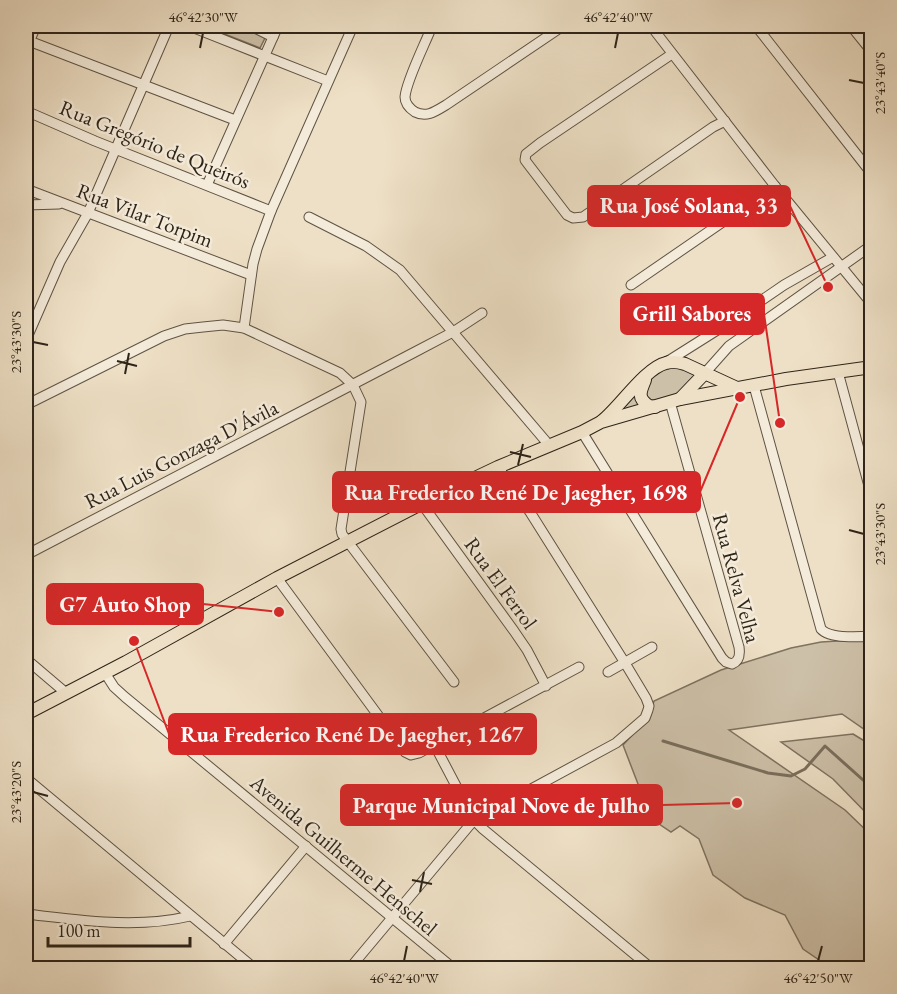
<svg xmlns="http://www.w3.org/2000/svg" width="897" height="994" viewBox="0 0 897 994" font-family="'EB Garamond',serif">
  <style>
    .green { fill: #cdc0a8; stroke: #7e7260; stroke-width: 1.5 }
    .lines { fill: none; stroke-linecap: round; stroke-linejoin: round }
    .stream { stroke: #7a6e5d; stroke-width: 3 }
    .minor-casing { stroke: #5e5344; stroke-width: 11 }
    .major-casing { stroke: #2e2418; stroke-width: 14 }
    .minor { stroke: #f4ebda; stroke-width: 9 }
    .major { stroke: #eee0c6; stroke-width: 12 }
    .ticks { fill: none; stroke: #2e2418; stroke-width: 2 }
    .labels { text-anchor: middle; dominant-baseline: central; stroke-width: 5; stroke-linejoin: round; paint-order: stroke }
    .street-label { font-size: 21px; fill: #2e2418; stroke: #f4ebda }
    .leader { fill: none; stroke: #d62828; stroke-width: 2 }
    .callout-dot { fill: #d62828; stroke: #f4ebda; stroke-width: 2 }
    .callout { fill: #d62828; stroke: #d62828; stroke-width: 2 }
    .callout-label { font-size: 22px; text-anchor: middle; font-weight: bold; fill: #fff }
    .neatline { fill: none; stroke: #2e2418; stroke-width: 2 }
    .ticks-label { font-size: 15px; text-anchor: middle; fill: #2e2418 }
  </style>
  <rect width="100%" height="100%" fill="#eee0c6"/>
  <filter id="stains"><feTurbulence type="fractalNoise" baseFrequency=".00333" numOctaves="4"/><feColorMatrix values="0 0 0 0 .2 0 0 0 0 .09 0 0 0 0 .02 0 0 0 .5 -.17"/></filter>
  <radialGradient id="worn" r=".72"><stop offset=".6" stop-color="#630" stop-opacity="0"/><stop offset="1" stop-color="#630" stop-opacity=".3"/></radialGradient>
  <g class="green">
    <path d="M204,26H244L266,36L260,48Z"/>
    <path d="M664,364L706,374L699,387L611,415L622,400L640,391Z"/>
    <path d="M871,639V734L842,714L729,730L845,810L871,835V968H831L803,949L785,915L745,898L713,875L699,839L680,826L671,832L637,809L643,797L623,745L649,717L654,701L721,670L791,648L821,642Z"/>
    <path d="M853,734L871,745V818L833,779L781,742Z"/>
  </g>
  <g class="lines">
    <path class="stream" d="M663,741L768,773L791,776L805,769L825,746L872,788"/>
    <g class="minor-casing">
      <g id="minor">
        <path d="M189,26L328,81"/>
        <path d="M251,26L273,37"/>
        <path d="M432,26C426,42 406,81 405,97C405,104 409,108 415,112C427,118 436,111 446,105L563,26"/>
        <path d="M651,26L775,186L872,304"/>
        <path d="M756,26L872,174"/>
        <path d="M851,26L872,52"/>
        <path d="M29,41L235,120"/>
        <path d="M26,49L36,26"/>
        <path d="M672,54L540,143L526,154L525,160L528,164L567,215L573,218L583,217L713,127L725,121"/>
        <path d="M26,111L95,141L271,211"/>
        <path d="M207,185L278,26"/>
        <path d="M26,189L251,275"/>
        <path d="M26,205L59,204"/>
        <path d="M309,217L366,246L400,270L549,445"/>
        <path d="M631,285L775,186"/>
        <path d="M244,328L253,264L257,249L271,211L353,26"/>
        <path d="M26,340L60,262L88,213L169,26"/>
        <path d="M665,363L730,322L784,285L833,257"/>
        <path d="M838,372L872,497"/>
        <path d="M705,373L729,346L872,245"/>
        <path d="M754,386L821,629C830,639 859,637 872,636"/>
        <path d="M26,405L164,336L185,329L203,327L223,325L244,328L340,373L353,385L361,402L341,529L342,534L454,682"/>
        <path d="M582,432L722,658L726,662L732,664C740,661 740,654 739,647L670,402"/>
        <path d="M422,504L514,631L527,650L546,686"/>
        <path d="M26,555L413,353L453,332L482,313"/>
        <path d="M277,578L405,752L411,755L419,753L579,667"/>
        <path d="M26,659L66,693"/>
        <path d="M608,672L652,647"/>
        <path d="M105,673L114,687L125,697L453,968"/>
        <path d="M434,744L474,820L483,829L651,968"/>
        <path d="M26,778L254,968"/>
        <path d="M26,914C80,920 136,929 190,916"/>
        <path d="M224,944L306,846"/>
        <path d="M350,968L474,820L616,743L645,718L648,710L649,706L646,698L625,663L530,512L498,467"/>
      </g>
    </g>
    <g class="major-casing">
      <g id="major">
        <path d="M645,380C640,392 637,398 649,406L655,407"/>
        <path d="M680,399L705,373"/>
        <path d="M602,421C620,407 645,368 666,363C672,361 679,362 685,364L737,388"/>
        <path d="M26,714L126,662L277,578L452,488L456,487L498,467L582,432L601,422L680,399L786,379L872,367"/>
      </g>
    </g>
    <use href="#minor" class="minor"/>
    <use href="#major" class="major"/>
  </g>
  <path class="ticks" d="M200,48L203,33M615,48L618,33M849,80L864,83M33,342L48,345M117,361L137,366M125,374L129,353M510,452L531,457M518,465L523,444M849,530L864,534M33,792L48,796M412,880L432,884M420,892L424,872M404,961L407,946M818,961L822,946"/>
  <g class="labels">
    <g class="street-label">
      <text transform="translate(155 144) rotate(22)">Rua Gregório de Queirós</text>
      <text transform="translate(145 215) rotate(21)">Rua Vilar Torpim</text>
      <text transform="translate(181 454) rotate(-27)">Rua Luis Gonzaga D'Ávila</text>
      <text transform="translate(737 578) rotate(75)">Rua Relva Velha</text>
      <text transform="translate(501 583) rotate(54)">Rua El Ferrol</text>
      <text transform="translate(344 855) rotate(40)">Avenida Guilherme Henschel</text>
    </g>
  </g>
  <path class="leader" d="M828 287L790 206M780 423L764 314M740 397L700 492M279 612L203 604M134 641L169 734M737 803L662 805"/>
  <g class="callout-dot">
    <circle cx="828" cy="287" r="6"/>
    <circle cx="780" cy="423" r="6"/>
    <circle cx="740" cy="397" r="6"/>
    <circle cx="279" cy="612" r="6"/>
    <circle cx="134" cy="641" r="6"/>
    <circle cx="737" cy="803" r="6"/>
  </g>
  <g class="callout">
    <rect x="588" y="186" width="202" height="40" rx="6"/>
    <rect x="621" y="294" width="143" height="40" rx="6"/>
    <rect x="333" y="472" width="367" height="40" rx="6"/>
    <rect x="47" y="584" width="156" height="40" rx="6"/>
    <rect x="169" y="714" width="367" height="40" rx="6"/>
    <rect x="341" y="785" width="321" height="40" rx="6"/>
  </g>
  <g class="callout-label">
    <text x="689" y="213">Rua José Solana, 33</text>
    <text x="692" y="321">Grill Sabores</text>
    <text x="516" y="500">Rua Frederico René De Jaegher, 1698</text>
    <text x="125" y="612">G7 Auto Shop</text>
    <text x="352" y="742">Rua Frederico René De Jaegher, 1267</text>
    <text x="501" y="813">Parque Municipal Nove de Julho</text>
  </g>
  <rect width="897" height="994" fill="none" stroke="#eee0c6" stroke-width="66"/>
  <path d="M48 937v9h142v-9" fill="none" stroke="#2e2418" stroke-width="3"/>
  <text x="57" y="937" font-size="18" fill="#2e2418" stroke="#f4ebda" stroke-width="4.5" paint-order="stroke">100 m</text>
  <rect x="33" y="33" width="831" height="928" class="neatline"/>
  <g class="ticks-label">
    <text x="203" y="22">46°42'30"W</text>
    <text x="618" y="22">46°42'40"W</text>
    <text transform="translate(880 83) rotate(-90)" y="5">23°43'40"S</text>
    <text transform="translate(16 342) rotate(-90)" y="5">23°43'30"S</text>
    <text transform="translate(880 534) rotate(-90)" y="5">23°43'30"S</text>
    <text transform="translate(16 792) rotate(-90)" y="5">23°43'20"S</text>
    <text x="404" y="983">46°42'40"W</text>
    <text x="818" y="983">46°42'50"W</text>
  </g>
  <rect width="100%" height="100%" filter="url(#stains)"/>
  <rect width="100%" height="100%" fill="url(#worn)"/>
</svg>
